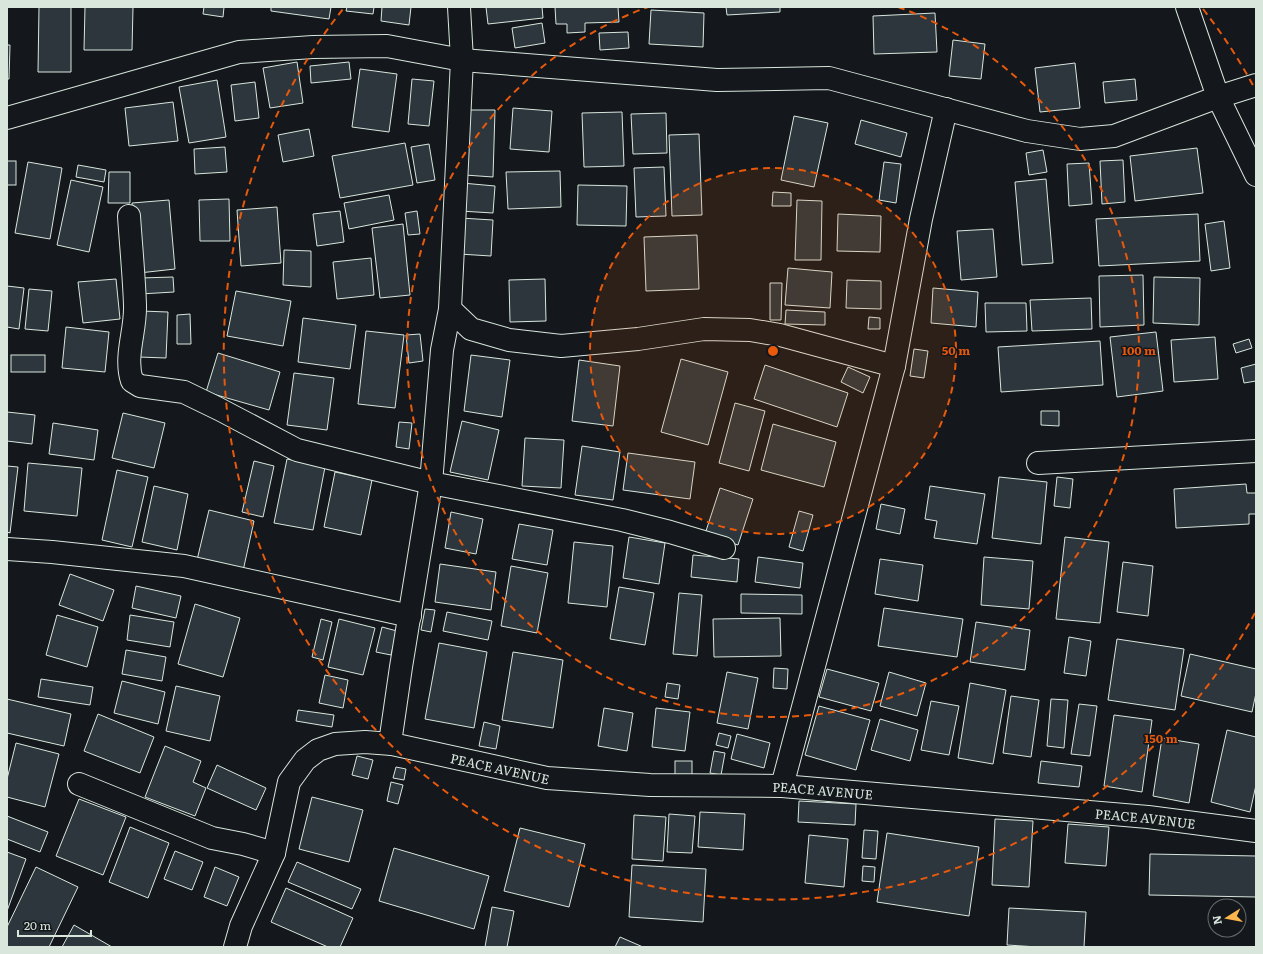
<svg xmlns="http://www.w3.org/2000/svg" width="1263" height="954" viewBox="0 0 1263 954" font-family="Literata,serif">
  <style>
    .building { fill: #2c363c; stroke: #d8e6dc }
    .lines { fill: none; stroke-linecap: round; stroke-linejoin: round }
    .street-casing { stroke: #d8e6dc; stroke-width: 24 }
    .street { stroke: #14181c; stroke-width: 22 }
    .ring { fill: none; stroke: #e8590c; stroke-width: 2; stroke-dasharray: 7 5 }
    .labels { text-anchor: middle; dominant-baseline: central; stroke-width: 3; stroke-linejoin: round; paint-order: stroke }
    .street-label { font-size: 13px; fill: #d8e6dc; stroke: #14181c }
    .centre { fill: #e8590c; stroke: #14181c; stroke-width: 2 }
    .ring-label { font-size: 12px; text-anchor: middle; font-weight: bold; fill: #e8590c; stroke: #14181c; stroke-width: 3; stroke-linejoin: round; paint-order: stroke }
  </style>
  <rect width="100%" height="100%" fill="#14181c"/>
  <g class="building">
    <path d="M39,7H71V72H38Z"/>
    <path d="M85,7H133L132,50H84Z"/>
    <path d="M204,7H224L223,17L203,14Z"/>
    <path d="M271,7H331L329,19L271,11Z"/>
    <path d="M347,7H374L373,14L346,11Z"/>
    <path d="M382,7H411L409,25L381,21Z"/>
    <path d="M486,7H542L543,18L488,24Z"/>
    <path d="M555,7H618L619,22L585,23V32L567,33V24H556Z"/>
    <path d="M726,7H780V12L727,15Z"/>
    <path d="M651,10L704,13L703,47L649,44Z"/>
    <path d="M935,13L937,52L874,54L873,16Z"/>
    <path d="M542,23L545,43L515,48L512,28Z"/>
    <path d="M628,32L629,48L600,50L599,33Z"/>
    <path d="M953,40L985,44L981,79L949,76Z"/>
    <path d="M7,45H10L9,79H7Z"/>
    <path d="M297,62L303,103L270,108L263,68Z"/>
    <path d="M349,62L351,79L311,83L310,66Z"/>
    <path d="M1075,63L1080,108L1040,112L1035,68Z"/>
    <path d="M360,69L397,74L389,132L352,127Z"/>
    <path d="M412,79L434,81L429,126L408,124Z"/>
    <path d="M1135,79L1137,100L1105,103L1103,82Z"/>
    <path d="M217,80L226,137L189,143L179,87Z"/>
    <path d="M255,82L259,118L235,121L231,85Z"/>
    <path d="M173,102L178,141L129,146L125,108Z"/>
    <path d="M513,108L552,111L549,152L510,149Z"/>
    <path d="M467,110H495L493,177L465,175Z"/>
    <path d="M622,112L624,166L584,167L582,113Z"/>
    <path d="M666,113L667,153L633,154L631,114Z"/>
    <path d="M794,116L828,123L814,187L781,180Z"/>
    <path d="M861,120L907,133L901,157L855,144Z"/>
    <path d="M309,129L314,156L283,162L278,135Z"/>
    <path d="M699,134L702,215L672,216L669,135Z"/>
    <path d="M405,143L413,185L340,198L332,156Z"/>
    <path d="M429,144L435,180L417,183L411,147Z"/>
    <path d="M225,147L227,172L195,174L194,149Z"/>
    <path d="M1197,148L1203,193L1135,201L1130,156Z"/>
    <path d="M1043,150L1047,172L1029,175L1026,153Z"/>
    <path d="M1123,160L1125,202L1102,204L1100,161Z"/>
    <rect x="7" y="161" width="9" height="24"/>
    <path d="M28,162L62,168L50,239L15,233Z"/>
    <path d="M884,162L901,164L896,203L879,200Z"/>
    <path d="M1089,163L1092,204L1069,206L1067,164Z"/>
    <path d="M78,165L106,170L104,182L76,177Z"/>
    <path d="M664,167L666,216L636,217L634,168Z"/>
    <path d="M560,171L561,207L508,209L506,172Z"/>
    <path d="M109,172H130V203H108Z"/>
    <path d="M1046,179L1053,263L1022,265L1015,182Z"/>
    <path d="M71,180L103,187L89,252L57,245Z"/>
    <path d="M462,183L495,186L493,213L460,211Z"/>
    <path d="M578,185L627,186L626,226L577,225Z"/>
    <path d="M773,192L791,193V206H772Z"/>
    <path d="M389,195L394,220L349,229L344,203Z"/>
    <path d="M229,199L230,241H200L199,200Z"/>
    <path d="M169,200L175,269L139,273L132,203Z"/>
    <path d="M797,200L822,201L821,260H795Z"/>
    <path d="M277,207L281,263L241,266L237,210Z"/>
    <path d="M340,211L344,242L317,246L313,214Z"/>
    <path d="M417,211L420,234L408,235L405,213Z"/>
    <path d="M838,214L881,216L880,252L837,251Z"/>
    <path d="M1198,214L1200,261L1099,266L1096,219Z"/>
    <path d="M460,218L493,220L491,256L459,254Z"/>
    <path d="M1224,221L1230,268L1211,271L1205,224Z"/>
    <path d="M403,224L410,295L380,298L372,228Z"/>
    <path d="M993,229L997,277L961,280L957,231Z"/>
    <path d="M697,235L699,289L646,291L644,237Z"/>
    <path d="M284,250L311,251V287L283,285Z"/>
    <path d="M371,258L374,295L337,299L333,262Z"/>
    <path d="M788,268L832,272L830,308L785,305Z"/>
    <path d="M1143,275L1144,325L1100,327L1099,276Z"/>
    <path d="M173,277L174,292L140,294V278Z"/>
    <path d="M1154,277L1200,278L1199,325L1153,323Z"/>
    <path d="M116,279L120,319L83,323L78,282Z"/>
    <path d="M545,279L546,321L510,322L509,280Z"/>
    <path d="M847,280L881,281V309L846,308Z"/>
    <path d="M770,283H782L781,320H770Z"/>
    <path d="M7,286L24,288L19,329L7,327Z"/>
    <path d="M933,288L978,292L976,327L931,323Z"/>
    <path d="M29,289L52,291L48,331L25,329Z"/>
    <path d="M236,291L291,301L283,346L227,336Z"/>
    <path d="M1091,298L1092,329L1032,331L1030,300Z"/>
    <path d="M985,303H1026L1027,331L986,332Z"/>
    <path d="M786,310L825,312V325L785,324Z"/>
    <path d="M141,311L168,312L166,358L139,357Z"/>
    <path d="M190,314L191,344H177V315Z"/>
    <path d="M869,317L880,318V329H868Z"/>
    <path d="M303,318L356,325L350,369L298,362Z"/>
    <path d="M66,327L109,332L105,372L62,368Z"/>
    <path d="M366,331L404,335L395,408L358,404Z"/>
    <path d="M1156,332L1163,391L1117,397L1110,337Z"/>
    <path d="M420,334L423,361L409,363L406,335Z"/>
    <path d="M1215,337L1218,379L1174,382L1171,340Z"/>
    <path d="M1249,339L1252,348L1236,353L1233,344Z"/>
    <path d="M1100,341L1103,385L1001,392L998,347Z"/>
    <path d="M914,349L928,351L924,378L910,376Z"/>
    <path d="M218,353L280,372L269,410L206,392Z"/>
    <rect x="11" y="355" width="34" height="17"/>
    <path d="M471,355L510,360L502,417L464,411Z"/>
    <path d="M681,359L728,372L708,445L661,432Z"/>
    <path d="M579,360L620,366L613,426L572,421Z"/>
    <path d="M1256,364V381L1244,383L1241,368Z"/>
    <path d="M765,365L848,393L837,427L754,399Z"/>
    <path d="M848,367L870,377L863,393L841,382Z"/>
    <path d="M294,373L334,378L327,430L287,425Z"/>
    <path d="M735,403L765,411L749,471L719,463Z"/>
    <path d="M1041,411H1059V426L1041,425Z"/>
    <path d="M7,412L35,415L32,444L7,441Z"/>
    <path d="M123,413L165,423L154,468L112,458Z"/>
    <path d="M462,421L499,430L488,480L450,472Z"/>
    <path d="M399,422L412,423L409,449L396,447Z"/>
    <path d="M53,423L98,430L94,460L49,454Z"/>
    <path d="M773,424L836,442L824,487L761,470Z"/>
    <path d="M525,438L564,440L561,488L522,486Z"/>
    <path d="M582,446L620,452L613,500L575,495Z"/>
    <path d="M628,453L695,462L690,499L623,490Z"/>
    <path d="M287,459L325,467L313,530L274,523Z"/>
    <path d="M254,461L274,466L263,517L242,512Z"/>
    <path d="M28,463L82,468L77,516L24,511Z"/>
    <path d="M7,466L18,467L10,533L7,532Z"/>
    <path d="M117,470L148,477L132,547L102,540Z"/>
    <path d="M335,472L372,480L361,535L324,527Z"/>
    <path d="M999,477L1047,482L1041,544L992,538Z"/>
    <path d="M1057,477L1073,479L1070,508L1054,506Z"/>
    <path d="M1246,484L1247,493H1256V514H1249V524L1176,528L1174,489Z"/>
    <path d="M154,486L188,494L177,550L142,542Z"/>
    <path d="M930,486L985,494L977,544L934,538L937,521L925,519Z"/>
    <path d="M720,488L753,499L738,545L705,534Z"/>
    <path d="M881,504L905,509L900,534L876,529Z"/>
    <path d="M209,510L254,521L243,571L197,560Z"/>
    <path d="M799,511L813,515L803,551L789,547Z"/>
    <path d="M451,512L483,519L476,554L445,548Z"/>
    <path d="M519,524L553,530L547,565L512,559Z"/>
    <path d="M629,537L665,543L659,584L623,578Z"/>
    <path d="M1065,537L1109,542L1100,623L1056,619Z"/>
    <path d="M574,542L613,546L607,607L568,603Z"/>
    <path d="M693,555L739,559L737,582L691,577Z"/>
    <path d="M758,557L803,563L800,588L755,582Z"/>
    <path d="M984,557L1033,561L1029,609L981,605Z"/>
    <path d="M880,559L923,565L918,601L875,594Z"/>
    <path d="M1123,562L1153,566L1148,616L1117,612Z"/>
    <path d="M440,564L496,572L491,610L435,602Z"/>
    <path d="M511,566L548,573L537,633L501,626Z"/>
    <path d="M70,574L114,590L103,621L59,605Z"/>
    <path d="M136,586L181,596L176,618L132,608Z"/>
    <path d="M619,587L654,593L645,645L610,639Z"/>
    <path d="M679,593L702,595L697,656L673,654Z"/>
    <path d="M741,594L802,595V614L741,613Z"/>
    <path d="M195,604L240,618L223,677L178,664Z"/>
    <path d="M884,608L963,619L957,657L878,646Z"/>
    <path d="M425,609L435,610L431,632L421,630Z"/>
    <path d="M447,612L492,621L488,640L443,631Z"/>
    <path d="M57,615L98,627L87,667L46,655Z"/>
    <path d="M130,615L174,622L170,647L127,640Z"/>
    <path d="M780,618L781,656L714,657L713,619Z"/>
    <path d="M321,619L332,622L323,660L312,657Z"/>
    <path d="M339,619L375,628L363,675L328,667Z"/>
    <path d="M976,622L1030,630L1025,670L970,662Z"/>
    <path d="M382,627L397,631L391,655L376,652Z"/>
    <path d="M1069,637L1091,641L1086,676L1064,673Z"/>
    <path d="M1117,639L1184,649L1175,710L1108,700Z"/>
    <path d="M439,643L487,652L474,728L425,719Z"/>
    <path d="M126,650L166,657L162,681L122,674Z"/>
    <path d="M513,652L563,660L553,728L502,720Z"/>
    <path d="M1190,654L1256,669V693L1252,712L1181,696Z"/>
    <path d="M774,668L788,669L787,689L773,688Z"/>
    <path d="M827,669L879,683L871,711L819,697Z"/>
    <path d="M727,672L758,678L748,729L717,723Z"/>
    <path d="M889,672L926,683L917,716L880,706Z"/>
    <path d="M325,675L348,680L343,708L319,703Z"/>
    <path d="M41,679L93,687L90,705L38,697Z"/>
    <path d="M122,681L165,692L158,724L114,713Z"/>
    <path d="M667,683L680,685L678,699L665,697Z"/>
    <path d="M970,683L1006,690L993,764L958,758Z"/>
    <path d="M176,686L220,696L210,741L166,731Z"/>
    <path d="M1011,696L1039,700L1031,757L1003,753Z"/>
    <path d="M7,699L71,714L64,746L7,733Z"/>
    <path d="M1051,699L1068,700L1064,748L1047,746Z"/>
    <path d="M931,701L959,706L949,755L921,750Z"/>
    <path d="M1079,704L1097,706L1090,756L1071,754Z"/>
    <path d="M819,706L870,720L856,770L805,755Z"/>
    <path d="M604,708L633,713L627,751L598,746Z"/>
    <path d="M656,708L690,712L685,751L652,747Z"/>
    <path d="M298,710L334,715L332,727L296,721Z"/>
    <path d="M98,714L154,737L140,773L84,751Z"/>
    <path d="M1114,715L1152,720L1142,792L1104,786Z"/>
    <path d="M880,719L918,730L910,761L871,750Z"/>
    <path d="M484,722L500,726L496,749L479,746Z"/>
    <path d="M1227,730L1256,737V785L1250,812L1211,802Z"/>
    <path d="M719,733L731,736L728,748L716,745Z"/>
    <path d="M737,734L770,743L764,768L731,759Z"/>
    <path d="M1162,738L1199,744L1189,803L1153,796Z"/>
    <path d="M16,743L59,754L45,807L7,797V779Z"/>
    <path d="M165,746L201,761L193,782L206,788L195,816L145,797Z"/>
    <path d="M714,751L725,753L721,775L710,773Z"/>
    <path d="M357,756L373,760L368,779L352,775Z"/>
    <rect x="675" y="761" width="17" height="16"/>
    <path d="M1041,761L1082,766L1079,787L1038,783Z"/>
    <path d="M217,765L266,788L256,810L207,788Z"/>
    <path d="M396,767L406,769L404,780L393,778Z"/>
    <path d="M391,782L403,785L398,804L387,801Z"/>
    <path d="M312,797L363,810L349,862L299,849Z"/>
    <path d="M79,799L126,817L103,875L56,856Z"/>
    <path d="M799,801L856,804L855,825L798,822Z"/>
    <path d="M700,812L745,814L743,850L698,847Z"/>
    <path d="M669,814L695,816L692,853L667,852Z"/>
    <path d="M634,815L666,817L663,861L632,859Z"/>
    <path d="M7,816L48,832L40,852L7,839Z"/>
    <path d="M995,819L1033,821L1029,887L992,885Z"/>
    <path d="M1068,824L1109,827L1106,866L1065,863Z"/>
    <path d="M130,827L169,843L148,898L109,882Z"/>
    <path d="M520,828L585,844L569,907L504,891Z"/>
    <path d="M864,830L878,831L876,859L862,858Z"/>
    <path d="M887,833L979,847L969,916L877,902Z"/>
    <path d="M809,835L848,839L844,887L805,883Z"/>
    <path d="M394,848L489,876L474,929L379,901Z"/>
    <path d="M175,851L203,862L192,890L164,879Z"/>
    <path d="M7,852L26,859L7,911Z"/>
    <path d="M1150,854L1256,856V897L1149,895Z"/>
    <path d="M297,862L361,889L352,909L288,882Z"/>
    <path d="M632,865L706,869L703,922L629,917Z"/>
    <path d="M863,866L875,867L874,882L862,881Z"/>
    <path d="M36,867L78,887L49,947H7V927Z"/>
    <path d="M215,867L239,877L227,906L204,897Z"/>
    <path d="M286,888L353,918L340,947H328L271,922Z"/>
    <path d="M492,907L514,911L507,947H485Z"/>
    <path d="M1009,908L1086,912L1084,947H1038L1007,945Z"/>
    <path d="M74,925L112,947H62Z"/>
    <path d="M620,937L643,947H615Z"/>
  </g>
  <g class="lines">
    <g class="street-casing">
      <g id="street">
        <path d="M1187,7L1218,97L1256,175"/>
        <path d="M7,118L239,52L313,47L387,46L462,60L717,80L829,78L1027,131L1080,139L1114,136L1218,97L1256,85"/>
        <path d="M129,216C131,246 134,276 135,305C136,331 124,356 132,381L140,386L184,392L219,409L297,450L431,483L622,520L670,532L724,548"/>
        <path d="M450,309L471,329L509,340L561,346L638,339L704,329L750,330L780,335L894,366"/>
        <path d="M1038,463L1256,451"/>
        <path d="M7,549L52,552L184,566L410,616"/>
        <path d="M392,744L391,736L401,667L431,483L442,350L450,309L462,60L459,7"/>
        <path d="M79,784L212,838L243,844L274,853"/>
        <path d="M782,786L894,366L921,219L946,109"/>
        <path id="s1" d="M235,947L241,926L274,853L289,782L305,760L318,750L335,744L365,742L392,744L547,778L650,785L782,786L1148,817L1256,831"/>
      </g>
    </g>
    <use href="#street" class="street"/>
  </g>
  <circle cx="773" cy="351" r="183" fill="#e8590c" fill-opacity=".12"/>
  <g class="ring">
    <circle cx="773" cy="351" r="183"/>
    <path d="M898 7A366 366 0 1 1 648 7"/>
    <path d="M1255 613A549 549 0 1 1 343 9M1203 9A549 549 0 0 1 1255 89"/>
  </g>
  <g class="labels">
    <g class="street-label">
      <text stroke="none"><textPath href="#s1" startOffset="404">PEACE AVENUE</textPath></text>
      <text stroke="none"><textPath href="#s1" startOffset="728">PEACE AVENUE</textPath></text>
      <text stroke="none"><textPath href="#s1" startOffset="1052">PEACE AVENUE</textPath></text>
    </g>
  </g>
  <circle cx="773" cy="351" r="6" class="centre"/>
  <g class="ring-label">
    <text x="956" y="355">50 m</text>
    <text x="1139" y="355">100 m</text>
    <text x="1161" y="743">150 m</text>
  </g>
  <rect width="1263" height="954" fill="none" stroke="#d8e6dc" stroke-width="16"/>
  <g transform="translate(1227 918) rotate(259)"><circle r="19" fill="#14181c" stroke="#626a69"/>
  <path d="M0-3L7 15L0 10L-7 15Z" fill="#ffb74d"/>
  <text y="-6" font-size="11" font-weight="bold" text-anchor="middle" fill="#d8e6dc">N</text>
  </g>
  <path d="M18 930v6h73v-6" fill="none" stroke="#d8e6dc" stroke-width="2"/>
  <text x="24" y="930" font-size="12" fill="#d8e6dc" stroke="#14181c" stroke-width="3" paint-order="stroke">20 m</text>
</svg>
